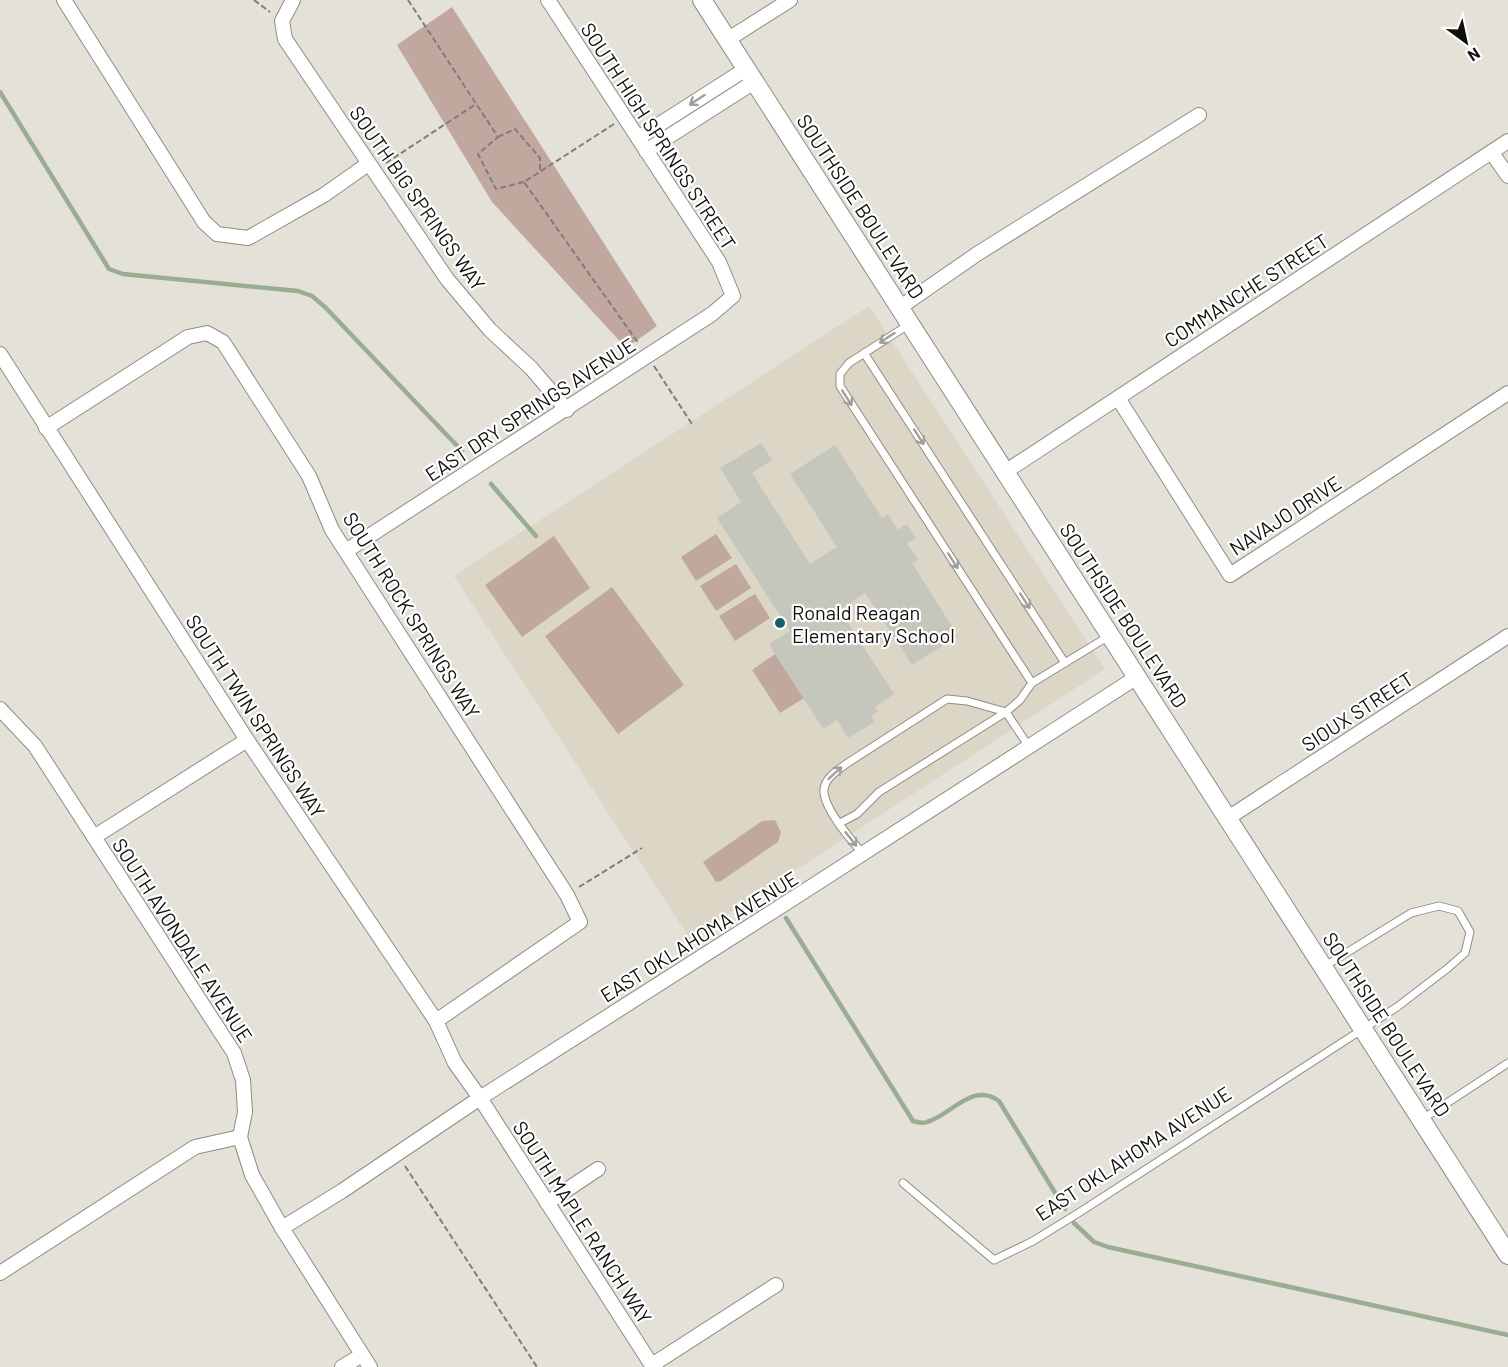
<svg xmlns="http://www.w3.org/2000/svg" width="1508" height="1367" viewBox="0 0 1508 1367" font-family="Barlow,sans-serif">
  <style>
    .built { fill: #dcd6c6 }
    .green { fill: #c1a89f }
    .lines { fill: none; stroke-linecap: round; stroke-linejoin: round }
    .stream { stroke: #99ad93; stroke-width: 4.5 }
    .building { fill: #c5c7bd }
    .lane-casing { stroke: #8f8c84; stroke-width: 9 }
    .street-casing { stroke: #8f8c84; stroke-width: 16 }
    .secondary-casing { stroke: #8f8c84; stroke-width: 20 }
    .path { stroke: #807e78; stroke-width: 2; stroke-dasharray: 6 3; stroke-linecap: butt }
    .lane { stroke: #fff; stroke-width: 7 }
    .street { stroke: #fff; stroke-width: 14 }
    .secondary { stroke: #fff; stroke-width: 18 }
    .oneway { stroke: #9f9f9d }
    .poi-dot { fill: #14616c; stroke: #fff; stroke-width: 2 }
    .labels { text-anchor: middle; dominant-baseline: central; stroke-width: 4.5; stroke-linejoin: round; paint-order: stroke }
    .street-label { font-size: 20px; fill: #100e0b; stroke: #fff }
    .poi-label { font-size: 20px; fill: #100e0b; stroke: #fff; text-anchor: start }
  </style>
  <rect width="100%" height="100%" fill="#e4e1d8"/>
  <path class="built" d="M869,306L1105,669L690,939L454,576Z"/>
  <g class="green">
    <path d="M452,7L657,326L626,348L492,202L397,45Z"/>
    <path d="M716,534L732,558L696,581L681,557Z"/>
    <path d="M554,536L590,588L522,637L485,585Z"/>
    <path d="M736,564L751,588L716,611L700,586Z"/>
    <path d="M612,587L684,685L618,734L545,636Z"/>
    <path d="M755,594L770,618L735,641L719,616Z"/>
    <path d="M775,654L804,698L780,713L752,670Z"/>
    <path d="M775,820L781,832L778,842L721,881L716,882L703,862L762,821Z"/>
  </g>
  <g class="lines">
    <g class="stream">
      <path d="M0,92L109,269L123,274L298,291L312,296L325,307L462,451"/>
      <path d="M491,484L536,536"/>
      <path d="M786,918L913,1121C917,1122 922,1124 927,1122C950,1116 973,1081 999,1101L1065,1209"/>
      <path d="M1074,1223L1094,1242L1108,1247L1508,1335"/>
    </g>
  </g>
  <path class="building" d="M761,443L772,460L752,473L810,564L837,547L790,474L835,445L882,518L888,514L898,530L907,524L916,538L907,543L918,560L912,563L958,636L912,665L865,593L840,610L894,694L875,707L878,712L871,716L875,722L848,738L837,720L823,729L769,644L790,631L717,518L741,502L720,468Z"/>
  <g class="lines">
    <g class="lane-casing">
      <g id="lane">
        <path d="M908,325L849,363L840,374V386L1032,683"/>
        <path d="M864,353L1065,663"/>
        <path d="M840,823L857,814L879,792L1006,712L1020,700L1032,683L1109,636"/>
        <path d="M863,854C851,840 822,807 824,789C826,777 837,771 846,764L947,699L967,701L1006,712L1029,747"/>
        <path d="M1421,1120L1508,1063"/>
        <path d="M903,1183L994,1260L1033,1241L1080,1212L1397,1007L1448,968L1465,953L1470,932L1458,911L1439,906L1411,913L1325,966"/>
      </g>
    </g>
    <g class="street-casing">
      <g id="street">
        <path d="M64,0L204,222L217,234L248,238L324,195L368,164"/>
        <path d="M293,0L282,21L285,39L447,279L490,330L531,368L567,410"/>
        <path d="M727,40L790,0"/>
        <path d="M638,138L746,69"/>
        <path d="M646,151L754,82"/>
        <path d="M1492,153L1508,176"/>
        <path d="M899,308L977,254L1199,115"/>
        <path d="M0,354L247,740L436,1021L455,1063L480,1098L653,1367"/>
        <path d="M1118,398L1230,575L1508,393"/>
        <path d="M46,428L188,337L207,333L223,342L309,476L332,530L567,895L580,922L436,1021"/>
        <path d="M1005,472L1508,141"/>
        <path d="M346,551L712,314L733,296L719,262L548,0"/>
        <path d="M0,709L35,746L234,1053L243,1080L245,1112L240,1137L252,1175L282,1228L370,1367"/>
        <path d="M1228,818L1508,636"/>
        <path d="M94,837L247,740"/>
        <path d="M547,1203L598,1169"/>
        <path d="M282,1228L342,1191L480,1098L786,903L1137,677"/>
        <path d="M0,1273L195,1147L240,1137"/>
        <path d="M652,1365L776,1285"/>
        <path d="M342,1367L362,1355"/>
      </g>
    </g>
    <g class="secondary-casing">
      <path id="secondary" d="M702,0L1508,1255"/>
    </g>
    <g class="path">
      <path d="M254,0L270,12"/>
      <path d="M408,0L498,137L478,154L496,189L524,182"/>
      <path d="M614,124L524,182L639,344"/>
      <path d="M498,137L515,129L540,158V171"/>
      <path d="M386,163L476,104"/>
      <path d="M654,366L692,424"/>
      <path d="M579,887L642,848"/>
      <path d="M405,1166L537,1367"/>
    </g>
    <use href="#lane" class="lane"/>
    <use href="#street" class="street"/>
    <use href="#secondary" class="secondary"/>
  </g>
  <defs><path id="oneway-shaft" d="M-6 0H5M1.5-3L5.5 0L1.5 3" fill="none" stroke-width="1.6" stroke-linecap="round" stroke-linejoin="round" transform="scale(1.5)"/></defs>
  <g class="oneway">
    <use href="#oneway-shaft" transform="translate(697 100) rotate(147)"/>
    <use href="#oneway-shaft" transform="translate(887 338) rotate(147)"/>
    <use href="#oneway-shaft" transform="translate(847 398) rotate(58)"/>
    <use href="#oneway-shaft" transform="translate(919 437) rotate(57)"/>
    <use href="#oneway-shaft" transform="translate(953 561) rotate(57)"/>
    <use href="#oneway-shaft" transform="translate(1025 601) rotate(57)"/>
    <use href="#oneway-shaft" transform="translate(835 773) rotate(-42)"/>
    <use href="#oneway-shaft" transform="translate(851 839) rotate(52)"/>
  </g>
  <circle class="poi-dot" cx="780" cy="623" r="6"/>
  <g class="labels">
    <g class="street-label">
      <text transform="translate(659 136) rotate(57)">SOUTH HIGH SPRINGS STREET</text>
      <text transform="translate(418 198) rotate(55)">SOUTH BIG SPRINGS WAY</text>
      <text transform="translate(861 206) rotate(57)">SOUTHSIDE BOULEVARD</text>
      <text transform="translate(1246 290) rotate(-33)">COMMANCHE STREET</text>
      <text transform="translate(530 409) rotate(-33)">EAST DRY SPRINGS AVENUE</text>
      <text transform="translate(1285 515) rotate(-33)">NAVAJO DRIVE</text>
      <text transform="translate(412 615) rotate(58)">SOUTH ROCK SPRINGS WAY</text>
      <text transform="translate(1124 615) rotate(57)">SOUTHSIDE BOULEVARD</text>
      <text transform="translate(1357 711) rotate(-33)">SIOUX STREET</text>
      <text transform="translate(256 716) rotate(57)">SOUTH TWIN SPRINGS WAY</text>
      <text transform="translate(699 936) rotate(-32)">EAST OKLAHOMA AVENUE</text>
      <text transform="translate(183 940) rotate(57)">SOUTH AVONDALE AVENUE</text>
      <text transform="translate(1387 1024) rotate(57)">SOUTHSIDE BOULEVARD</text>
      <text transform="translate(1133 1153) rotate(-33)">EAST OKLAHOMA AVENUE</text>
      <text transform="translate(583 1222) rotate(57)">SOUTH MAPLE RANCH WAY</text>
    </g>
    <g class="poi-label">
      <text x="792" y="612">Ronald Reagan<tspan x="792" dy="23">Elementary School</tspan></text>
    </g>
  </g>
  <g transform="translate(1466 42) rotate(147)" stroke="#ffffff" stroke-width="4.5" paint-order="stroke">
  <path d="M0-4.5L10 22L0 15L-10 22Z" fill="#100e0b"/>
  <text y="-9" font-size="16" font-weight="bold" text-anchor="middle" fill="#100e0b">N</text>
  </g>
</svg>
